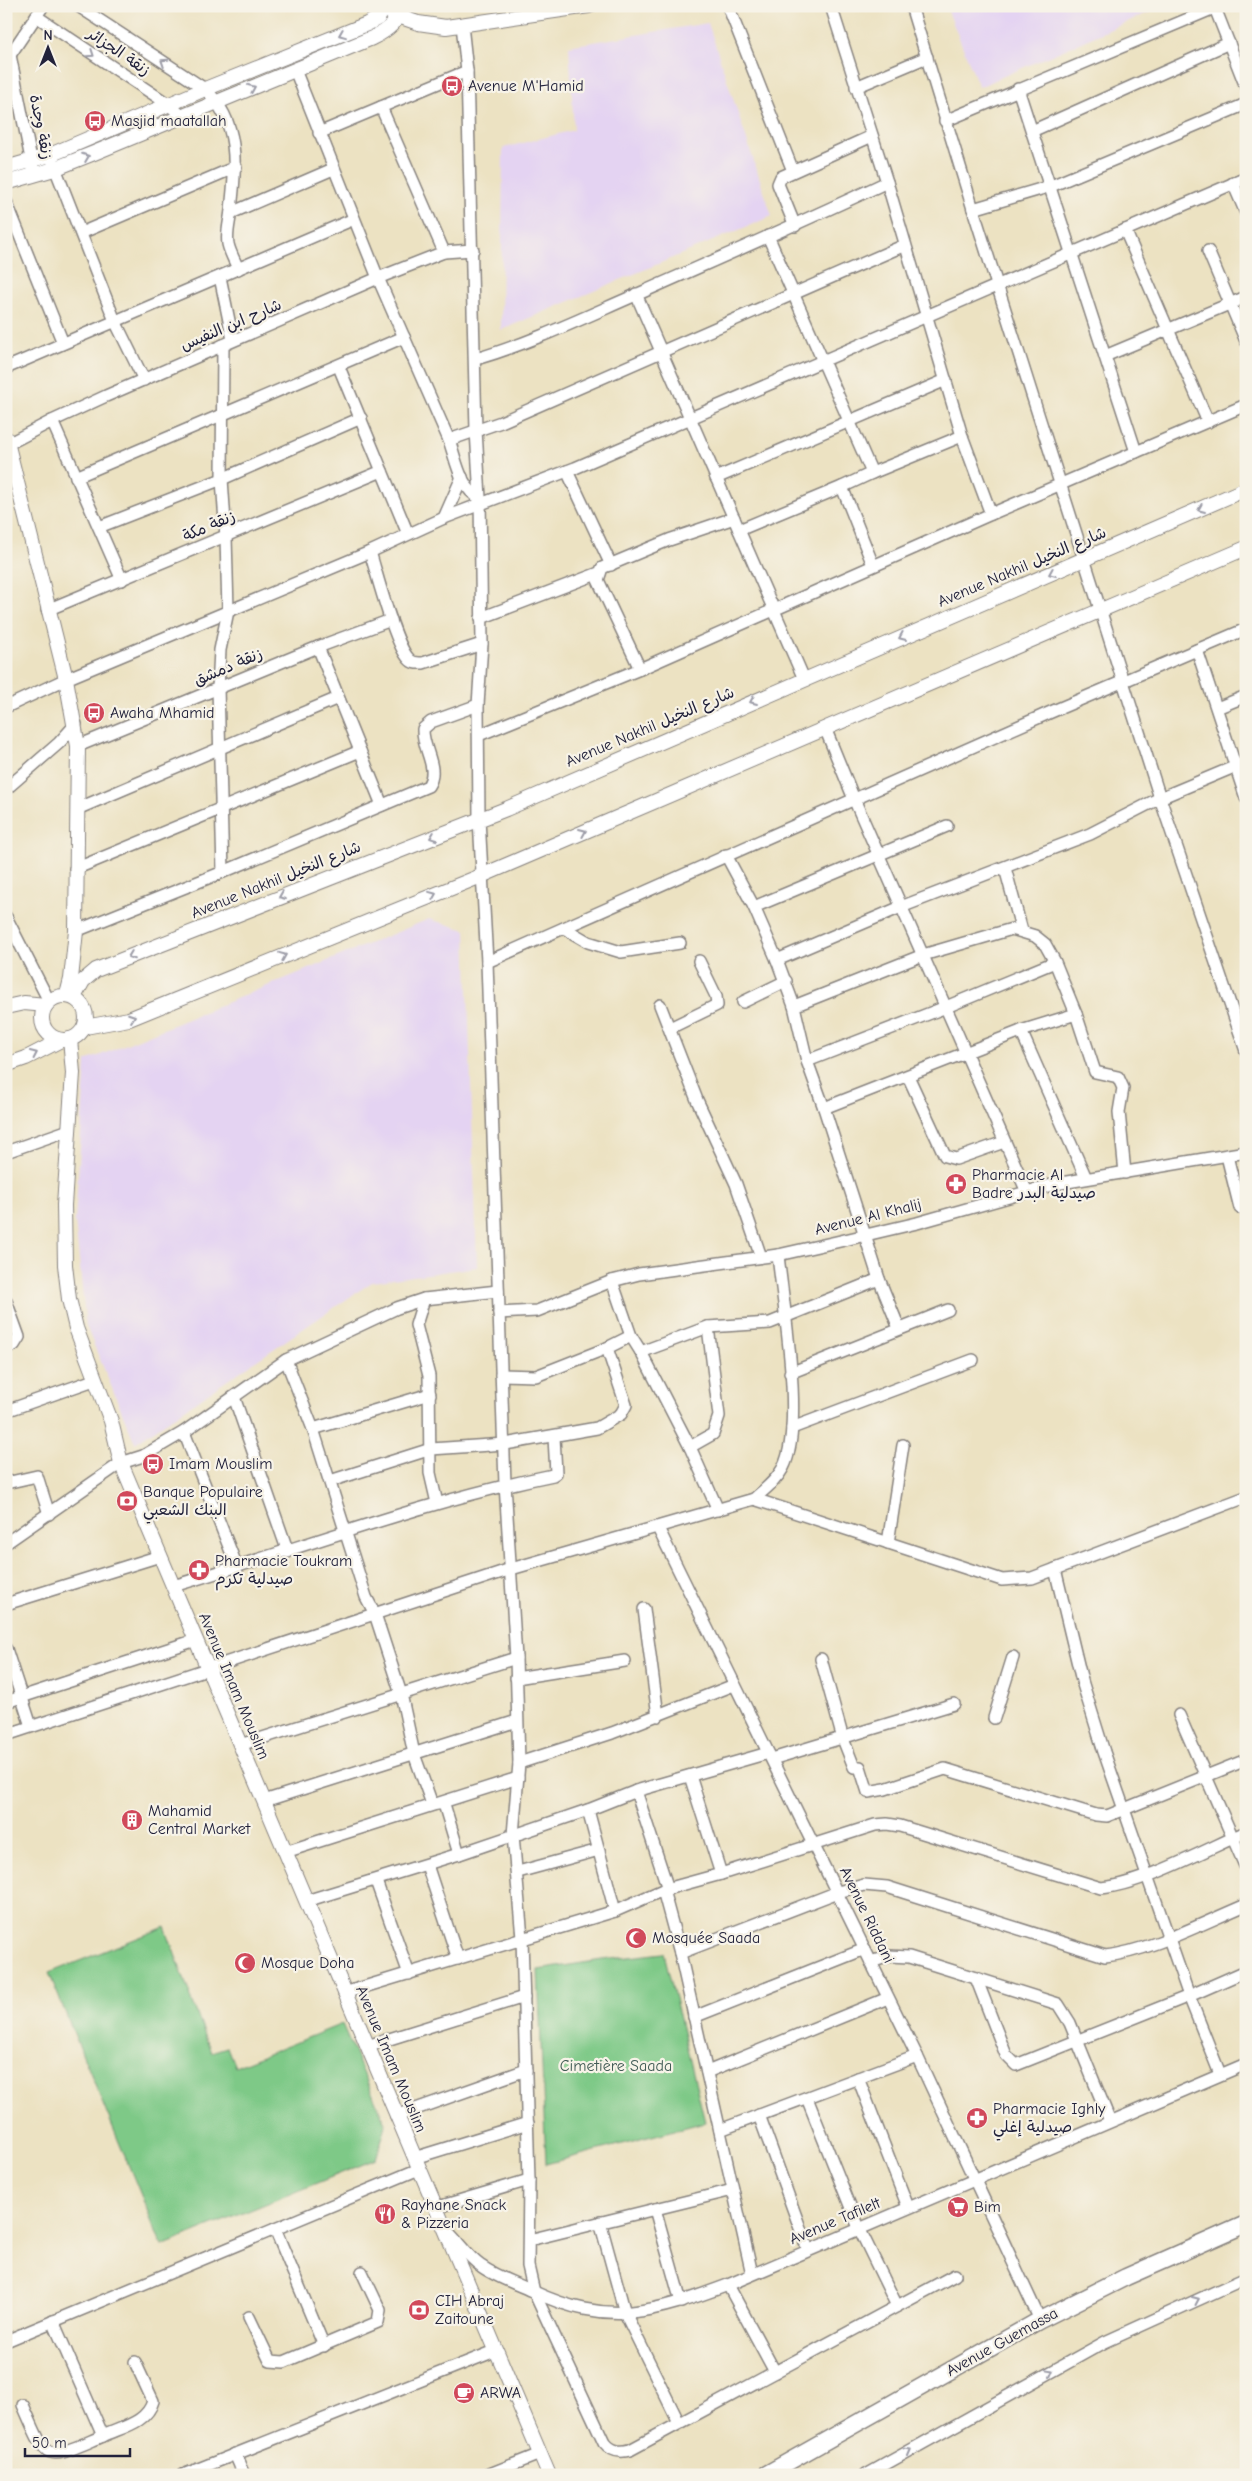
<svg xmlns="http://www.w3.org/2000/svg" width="1252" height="2481" viewBox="0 0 1252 2481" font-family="'Comic Neue','Playpen Sans Arabic',sans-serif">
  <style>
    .built { fill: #e4d3f2 }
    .green { fill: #7ec987; stroke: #507661 }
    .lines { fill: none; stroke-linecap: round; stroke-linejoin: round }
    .minor-casing { stroke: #87827e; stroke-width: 14 }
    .tertiary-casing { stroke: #87827e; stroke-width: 16 }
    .secondary-casing { stroke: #87827e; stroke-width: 19 }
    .minor { stroke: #fff; stroke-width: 11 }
    .tertiary { stroke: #fff; stroke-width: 14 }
    .secondary { stroke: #fff; stroke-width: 16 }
    .oneway { stroke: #9c9ca7 }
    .labels { text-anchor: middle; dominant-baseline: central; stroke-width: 4.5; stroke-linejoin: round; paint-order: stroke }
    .street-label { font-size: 16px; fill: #22223b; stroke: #f7f3e8 }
    .poi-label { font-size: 16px; fill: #22223b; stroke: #f7f3e8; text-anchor: start }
    .park-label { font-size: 16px; fill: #425c56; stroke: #f7f3e8 }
  </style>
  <rect width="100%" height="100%" fill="#f7f3e8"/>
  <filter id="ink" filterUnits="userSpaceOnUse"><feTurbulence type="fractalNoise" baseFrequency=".02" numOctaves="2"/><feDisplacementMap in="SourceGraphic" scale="10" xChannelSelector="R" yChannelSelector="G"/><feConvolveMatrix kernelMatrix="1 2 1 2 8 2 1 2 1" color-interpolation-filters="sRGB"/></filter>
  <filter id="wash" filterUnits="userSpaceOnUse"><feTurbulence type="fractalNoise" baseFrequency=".0096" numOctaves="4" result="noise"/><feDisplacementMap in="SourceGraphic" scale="20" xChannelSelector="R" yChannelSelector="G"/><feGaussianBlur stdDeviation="1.12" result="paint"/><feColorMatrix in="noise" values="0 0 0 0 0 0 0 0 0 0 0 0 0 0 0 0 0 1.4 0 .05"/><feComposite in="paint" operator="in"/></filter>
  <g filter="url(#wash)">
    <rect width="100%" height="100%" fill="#ece2c2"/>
    <g class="built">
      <path d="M946,6H1163L979,87Z"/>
      <path d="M708,23L772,216L501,330L503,148L574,130L569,46Z"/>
      <path d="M429,919L466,930L477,1267L372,1282L135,1443L86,1326L75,1220L86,1061Z"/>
    </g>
    <g class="green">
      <path d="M165,1927L211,2052L227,2047L235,2067L342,2024L386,2125L376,2159L162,2246L49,1973Z"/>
      <path d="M664,1953L705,2122L546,2164L538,1970L602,1960Z"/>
    </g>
  </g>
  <g filter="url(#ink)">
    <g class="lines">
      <g class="minor-casing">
        <g id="minor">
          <path d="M78,6L205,89C240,122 236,165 231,210C230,221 226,233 228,244C230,253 235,261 238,269"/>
          <path d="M728,6L793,171"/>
          <path d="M911,6L973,209L1160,798L1246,1051"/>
          <path d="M1215,8L1246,87"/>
          <path d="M36,16L168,104L182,116"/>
          <path d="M462,25L467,71L476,430L480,498L482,644L478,705L479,819L487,962L505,1484L516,1658L519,1763L513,1835L522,1938L529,2180L528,2266L534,2292L604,2442C611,2451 619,2453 630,2450L955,2275"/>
          <path d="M10,55L33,169"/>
          <path d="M10,55L43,6"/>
          <path d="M295,70L378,278L449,440C456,459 460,489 480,498"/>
          <path d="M856,87L927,57"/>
          <path d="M1018,89L1136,452"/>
          <path d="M381,107L444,252"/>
          <path d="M945,121L1219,6"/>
          <path d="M1032,131L1229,43"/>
          <path d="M319,133L467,71"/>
          <path d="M50,155L115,321L144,380"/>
          <path d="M1233,183L1246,213"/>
          <path d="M6,201L63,343"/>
          <path d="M973,209L1051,186L1246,104"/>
          <path d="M231,213L333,169"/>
          <path d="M795,226L778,184L781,177L872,136"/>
          <path d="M1125,230L1208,422"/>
          <path d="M81,233L236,167"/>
          <path d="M768,236L872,473L962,436"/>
          <path d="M1208,251L1246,341"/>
          <path d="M220,277L233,340"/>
          <path d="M636,294L804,679"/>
          <path d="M223,345L222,479L226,537L228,611L220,650L218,688L223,872"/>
          <path d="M1105,356L1246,297"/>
          <path d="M476,359C534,342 589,315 645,291C726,255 807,220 887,182"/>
          <path d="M339,367L408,534"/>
          <path d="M6,368L354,219"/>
          <path d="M52,421L122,580"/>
          <path d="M449,440L501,422L905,245"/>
          <path d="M6,445L52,421L106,396L378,278L444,252L473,250"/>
          <path d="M567,471L611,565"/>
          <path d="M872,473L842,487L873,565"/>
          <path d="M76,477L404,337"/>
          <path d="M716,478L946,380"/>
          <path d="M991,514L1246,405"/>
          <path d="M444,518L462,477"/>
          <path d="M99,527L222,479L361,418"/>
          <path d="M739,530L842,487"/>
          <path d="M370,552C377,574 395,645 409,659C413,664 418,663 423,663L482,644"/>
          <path d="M47,610L382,471"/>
          <path d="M481,618L599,573"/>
          <path d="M318,647L382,805"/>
          <path d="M1197,650L1246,798"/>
          <path d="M640,669L598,580L602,568L669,540L734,518"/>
          <path d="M6,707L66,679L370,552L444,518L575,468L1246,178"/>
          <path d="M1217,708L1246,696"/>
          <path d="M825,728L854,799L1027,1192"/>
          <path d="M479,735L640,669L991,514L962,436L887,182L831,6"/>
          <path d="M78,746L318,647L391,620"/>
          <path d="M6,789L59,743L76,724"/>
          <path d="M77,809L338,698"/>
          <path d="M947,826L754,907L777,960L901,907L1090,834L1160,798L1246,762"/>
          <path d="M726,855L754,907"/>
          <path d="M1005,868L1022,931"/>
          <path d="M75,869L360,751"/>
          <path d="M6,917L49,1001"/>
          <path d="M564,928L588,942L621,952L680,943"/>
          <path d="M76,931L223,872L428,786C440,768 422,749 423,729L431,722L478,705"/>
          <path d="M777,960L794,1006"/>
          <path d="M487,962L1051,712L1246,629"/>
          <path d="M1055,962L1045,944L1035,936L1012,929L923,955L794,1006L807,1061L946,1007L1055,962L1076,1014"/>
          <path d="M743,1002L786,981"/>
          <path d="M660,1005L697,1100L736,1184L761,1257"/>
          <path d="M670,1028L717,1005L716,996L699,961"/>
          <path d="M1021,1031L1086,1178"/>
          <path d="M807,1061L824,1108"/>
          <path d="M908,1076L945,1156L956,1159L1004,1142"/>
          <path d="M6,1152L69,1130"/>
          <path d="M1227,1156L1240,1208"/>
          <path d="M612,1281L631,1336L641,1352L690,1447L718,1510"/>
          <path d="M424,1299L416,1325L429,1376L430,1473L437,1503"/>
          <path d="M6,1301L19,1337L14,1345L6,1348"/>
          <path d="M499,1313L537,1311L612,1281L639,1274L778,1255L836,1242L917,1223L1055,1184L1246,1152"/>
          <path d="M899,1328L879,1279L824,1108L1021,1031L1076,1014L1095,1072L1118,1077L1123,1088L1119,1112L1125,1173"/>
          <path d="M641,1352L708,1327L770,1323L879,1279"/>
          <path d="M286,1360L313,1429L366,1597L375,1614L401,1694L414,1754L432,1804H444L459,1854"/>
          <path d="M790,1373L948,1310"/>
          <path d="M501,1375L536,1376L607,1348"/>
          <path d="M234,1397L288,1552"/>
          <path d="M6,1411L94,1380"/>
          <path d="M792,1428L973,1360"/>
          <path d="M313,1429L430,1394"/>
          <path d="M184,1432L237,1567"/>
          <path d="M690,1447L713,1434L719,1416L708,1327"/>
          <path d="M330,1481L431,1449L505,1444L597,1428L621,1414L626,1405L607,1348L631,1336"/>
          <path d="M6,1483L37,1476L49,1514"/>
          <path d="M754,1499L1002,1580L1032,1578L1246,1497"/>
          <path d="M658,1528L917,2056L1040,2320"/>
          <path d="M6,1543L121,1463L143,1456L184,1432L286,1360L397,1308L424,1299L498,1291"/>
          <path d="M888,1543L903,1445"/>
          <path d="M1055,1569L1082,1681L1104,1752L1189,1996L1220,2074"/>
          <path d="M173,1586C299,1549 424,1501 553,1475L556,1473L554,1437"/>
          <path d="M6,1604L160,1556"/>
          <path d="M644,1609L658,1716"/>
          <path d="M6,1649L31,1726"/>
          <path d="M821,1659L843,1739L854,1767H860L868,1792L885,1789L945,1769L1096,1815L1107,1816L1246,1760"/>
          <path d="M516,1678L625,1661"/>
          <path d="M6,1702L196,1640"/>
          <path d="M1179,1715L1246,1868"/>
          <path d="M994,1718L1013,1657"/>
          <path d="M6,1735L511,1569L754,1499C765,1489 776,1481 783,1468C805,1426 783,1305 778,1255"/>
          <path d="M240,1745L516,1658"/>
          <path d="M772,1759L954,1704"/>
          <path d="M519,1763L612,1733L734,1685"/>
          <path d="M690,1776L721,1874"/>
          <path d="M636,1791L668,1889"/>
          <path d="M264,1801L517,1721"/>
          <path d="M588,1810L615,1911"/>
          <path d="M285,1852L518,1778"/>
          <path d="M427,1865L458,1959"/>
          <path d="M518,1872L599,1850"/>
          <path d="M376,1881L409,1974"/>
          <path d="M663,1890L680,1953L752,2274"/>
          <path d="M306,1901L459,1854L588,1810L636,1791L768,1753"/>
          <path d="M680,1953L838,1892L864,1885L887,1887L1105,1956C1148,1952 1205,1922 1246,1905"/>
          <path d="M871,1962L889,1956L909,1957L1058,2004L1070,2023L1110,2121"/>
          <path d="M976,1978L1006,2055L1016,2065L1189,1996L1246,1971"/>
          <path d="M344,1993L615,1911L663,1890L721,1874L875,1825L887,1824L900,1826L1101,1888C1143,1884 1205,1850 1246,1832"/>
          <path d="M694,2017L865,1949"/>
          <path d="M367,2046L524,1997"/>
          <path d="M707,2072L888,1998"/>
          <path d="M858,2078L908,2207"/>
          <path d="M807,2098L859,2228L897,2306"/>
          <path d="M759,2115L808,2250"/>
          <path d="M396,2116L526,2070"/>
          <path d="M720,2130L917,2056"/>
          <path d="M414,2158L528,2123"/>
          <path d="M435,2208L529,2180"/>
          <path d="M655,2209L681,2302"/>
          <path d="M600,2222L625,2313L679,2423"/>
          <path d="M275,2229L324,2346"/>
          <path d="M449,2233C459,2243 469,2258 481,2266C496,2277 515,2283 532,2291C609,2327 653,2313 728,2285L1246,2064"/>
          <path d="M529,2240L733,2190"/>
          <path d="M728,2285L775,2372"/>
          <path d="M249,2317L270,2361L284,2362L378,2322L380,2310L362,2272"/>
          <path d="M6,2341L419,2169"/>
          <path d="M23,2405C49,2464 43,2461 103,2436L53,2321"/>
          <path d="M103,2436C122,2427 147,2423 153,2401L135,2362"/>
          <path d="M235,2454L244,2475"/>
          <path d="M183,2475L495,2351"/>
          <path d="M487,2475L540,2454"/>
          <path d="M866,2475L1105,2342L1246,2278"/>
        </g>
      </g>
      <g class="tertiary-casing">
        <g id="tertiary">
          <path d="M392,14L418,23L446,27L589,6"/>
          <path d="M6,168L50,155L205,89L367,24L378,18L386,6"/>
          <path d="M6,183L54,169L94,153L372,38C387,31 398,22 404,6"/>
          <path d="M6,438L66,679L78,746L76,931L71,979L67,995"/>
          <circle cx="64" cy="1018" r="22"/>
          <path d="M74,997L83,981L96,970L506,809L1246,489"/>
          <path d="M6,1007L24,1003L46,1005"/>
          <path d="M85,1027L129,1019L481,876L1246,548"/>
          <path d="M70,1039L73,1073L64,1205L65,1265L69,1299L76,1328L111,1421L121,1463L549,2475"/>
          <path d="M6,1065L26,1058L61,1040"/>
        </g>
      </g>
      <g class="secondary-casing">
        <path id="secondary" d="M765,2475L1040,2320L1126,2277L1246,2224"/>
      </g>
      <use href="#minor" class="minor"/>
      <use href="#tertiary" class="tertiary"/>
      <use href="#secondary" class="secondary"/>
    </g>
    <defs><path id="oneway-chevron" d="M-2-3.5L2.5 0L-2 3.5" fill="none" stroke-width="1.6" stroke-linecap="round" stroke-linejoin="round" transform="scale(1.25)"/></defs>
    <g class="oneway">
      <use href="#oneway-chevron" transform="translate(342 34) rotate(158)"/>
      <use href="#oneway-chevron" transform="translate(91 54) rotate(34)"/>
      <use href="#oneway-chevron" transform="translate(164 62) rotate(-147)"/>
      <use href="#oneway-chevron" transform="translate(252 88) rotate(-23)"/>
      <use href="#oneway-chevron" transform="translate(86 157) rotate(-21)"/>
      <use href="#oneway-chevron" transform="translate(1201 509) rotate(157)"/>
      <use href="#oneway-chevron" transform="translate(1052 573) rotate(157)"/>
      <use href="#oneway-chevron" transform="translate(902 637) rotate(157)"/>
      <use href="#oneway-chevron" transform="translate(753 701) rotate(157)"/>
      <use href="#oneway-chevron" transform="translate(583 832) rotate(-23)"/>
      <use href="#oneway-chevron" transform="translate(433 837) rotate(159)"/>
      <use href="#oneway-chevron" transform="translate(433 895) rotate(-22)"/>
      <use href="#oneway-chevron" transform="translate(282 896) rotate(158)"/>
      <use href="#oneway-chevron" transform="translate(131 956) rotate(159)"/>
      <use href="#oneway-chevron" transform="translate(283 956) rotate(-22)"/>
      <use href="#oneway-chevron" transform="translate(132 1017) rotate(-20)"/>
      <use href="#oneway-chevron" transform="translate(34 1054) rotate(-25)"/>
      <use href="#oneway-chevron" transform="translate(1196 2300) rotate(-24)"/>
      <use href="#oneway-chevron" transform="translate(1050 2372) rotate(-29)"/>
      <use href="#oneway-chevron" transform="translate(908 2451) rotate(-29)"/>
    </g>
  </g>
  <defs>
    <g id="bus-disc" transform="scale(1.125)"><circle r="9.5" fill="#d1495b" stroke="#f7f3e8"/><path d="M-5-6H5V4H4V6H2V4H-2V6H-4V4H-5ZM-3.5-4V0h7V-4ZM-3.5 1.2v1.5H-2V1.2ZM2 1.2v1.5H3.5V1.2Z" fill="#fff"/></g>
    <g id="pharmacy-disc" transform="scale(1.125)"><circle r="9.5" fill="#d1495b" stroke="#f7f3e8"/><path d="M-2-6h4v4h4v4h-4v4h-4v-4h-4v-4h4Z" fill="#fff"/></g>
    <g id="bank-disc" transform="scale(1.125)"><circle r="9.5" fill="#d1495b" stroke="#f7f3e8"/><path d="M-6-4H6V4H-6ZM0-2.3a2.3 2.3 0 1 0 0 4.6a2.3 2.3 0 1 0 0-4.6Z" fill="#fff"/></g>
    <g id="building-disc" transform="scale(1.125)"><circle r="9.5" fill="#d1495b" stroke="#f7f3e8"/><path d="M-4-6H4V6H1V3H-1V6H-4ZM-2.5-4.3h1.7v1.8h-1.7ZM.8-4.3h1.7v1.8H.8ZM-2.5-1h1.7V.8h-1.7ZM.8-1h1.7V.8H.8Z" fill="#fff"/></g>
    <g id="mosque-disc" transform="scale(1.125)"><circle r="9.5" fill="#d1495b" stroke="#f7f3e8"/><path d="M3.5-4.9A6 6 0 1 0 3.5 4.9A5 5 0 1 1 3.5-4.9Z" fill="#fff"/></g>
    <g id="supermarket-disc" transform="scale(1.125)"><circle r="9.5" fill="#d1495b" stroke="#f7f3e8"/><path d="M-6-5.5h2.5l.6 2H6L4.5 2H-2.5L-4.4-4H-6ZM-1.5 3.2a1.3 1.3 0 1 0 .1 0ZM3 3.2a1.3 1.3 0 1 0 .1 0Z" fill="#fff"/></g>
    <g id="restaurant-disc" transform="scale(1.125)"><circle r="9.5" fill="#d1495b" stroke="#f7f3e8"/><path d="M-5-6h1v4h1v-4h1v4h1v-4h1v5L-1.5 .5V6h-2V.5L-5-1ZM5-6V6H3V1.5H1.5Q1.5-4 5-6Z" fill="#fff"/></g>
    <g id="cafe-disc" transform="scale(1.125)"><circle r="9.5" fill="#d1495b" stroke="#f7f3e8"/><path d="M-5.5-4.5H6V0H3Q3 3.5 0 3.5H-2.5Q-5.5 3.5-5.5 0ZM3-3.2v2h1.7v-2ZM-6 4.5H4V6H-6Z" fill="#fff"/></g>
  </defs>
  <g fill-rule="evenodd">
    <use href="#bus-disc" x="452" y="86"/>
    <use href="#bus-disc" x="95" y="121"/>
    <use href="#bus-disc" x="94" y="713"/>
    <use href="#pharmacy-disc" x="956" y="1184"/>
    <use href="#bus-disc" x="153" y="1464"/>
    <use href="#bank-disc" x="127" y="1501"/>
    <use href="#pharmacy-disc" x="199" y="1570"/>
    <use href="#building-disc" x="132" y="1820"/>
    <use href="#mosque-disc" x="636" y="1938"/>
    <use href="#mosque-disc" x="245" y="1963"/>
    <use href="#pharmacy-disc" x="977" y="2118"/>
    <use href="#supermarket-disc" x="958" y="2207"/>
    <use href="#restaurant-disc" x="385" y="2214"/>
    <use href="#bank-disc" x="419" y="2310"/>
    <use href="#cafe-disc" x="464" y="2393"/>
  </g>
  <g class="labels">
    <g class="street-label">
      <text transform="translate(119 52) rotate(34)">زنقة الجزائر</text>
      <text transform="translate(41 127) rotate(79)">زنقة وجدة</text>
      <text transform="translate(231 325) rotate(-23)">شارح ابن النفيس</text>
      <text transform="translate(209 526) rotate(-23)">زنقة مكة</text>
      <text transform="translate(1022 567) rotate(-23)">Avenue Nakhil شارع النخيل</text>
      <text transform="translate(228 667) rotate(-23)">زنقة دمشق</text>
      <text transform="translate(650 727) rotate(-23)">Avenue Nakhil شارع النخيل</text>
      <text transform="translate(276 880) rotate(-22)">Avenue Nakhil شارع النخيل</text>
      <text transform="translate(868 1217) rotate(-14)">Avenue Al Khalij</text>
      <text transform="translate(234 1686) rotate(67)">Avenue Imam Mouslim</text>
      <text transform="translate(867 1915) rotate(64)">Avenue Riddani</text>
      <text transform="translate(391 2059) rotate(67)">Avenue Imam Mouslim</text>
      <text transform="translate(835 2221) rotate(-23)">Avenue Tafilelt</text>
      <text transform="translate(1002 2342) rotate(-29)">Avenue Guemassa</text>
    </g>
    <g class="poi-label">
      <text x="468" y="86">Avenue M'Hamid</text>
      <text x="111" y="121">Masjid maatallah</text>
      <text x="110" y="713">Awaha Mhamid</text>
      <text x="972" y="1175">Pharmacie Al<tspan x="972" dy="18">Badre صيدلية البدر</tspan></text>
      <text x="169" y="1464">Imam Mouslim</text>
      <text x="143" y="1492">Banque Populaire<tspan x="143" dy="18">البنك الشعبي</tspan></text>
      <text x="215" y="1561">Pharmacie Toukram<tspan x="215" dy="18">صيدلية تكرم</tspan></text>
      <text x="148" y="1811">Mahamid<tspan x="148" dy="18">Central Market</tspan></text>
      <text x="652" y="1938">Mosquée Saada</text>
      <text x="261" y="1963">Mosque Doha</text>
      <text x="993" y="2109">Pharmacie Ighly<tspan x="993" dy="18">صيدلية إغلي</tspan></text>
      <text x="401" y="2205">Rayhane Snack<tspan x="401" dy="18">&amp; Pizzeria</tspan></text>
      <text x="974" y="2207">Bim</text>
      <text x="435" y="2301">CIH Abraj<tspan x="435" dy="18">Zaitoune</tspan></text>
      <text x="480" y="2393">ARWA</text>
    </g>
    <g class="park-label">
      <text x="616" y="2066">Cimetière Saada</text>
    </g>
  </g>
  <rect width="1252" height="2481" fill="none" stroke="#f7f3e8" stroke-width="25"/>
  <g transform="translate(48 48)" stroke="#f7f3e8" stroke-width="4" paint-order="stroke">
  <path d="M0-4L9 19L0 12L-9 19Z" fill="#22223b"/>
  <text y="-8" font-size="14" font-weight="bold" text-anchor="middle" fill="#22223b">N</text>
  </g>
  <path d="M25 2448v8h105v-8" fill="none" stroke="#22223b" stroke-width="2.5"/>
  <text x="32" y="2448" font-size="15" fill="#22223b" stroke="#f7f3e8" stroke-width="4" paint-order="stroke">50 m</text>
</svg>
